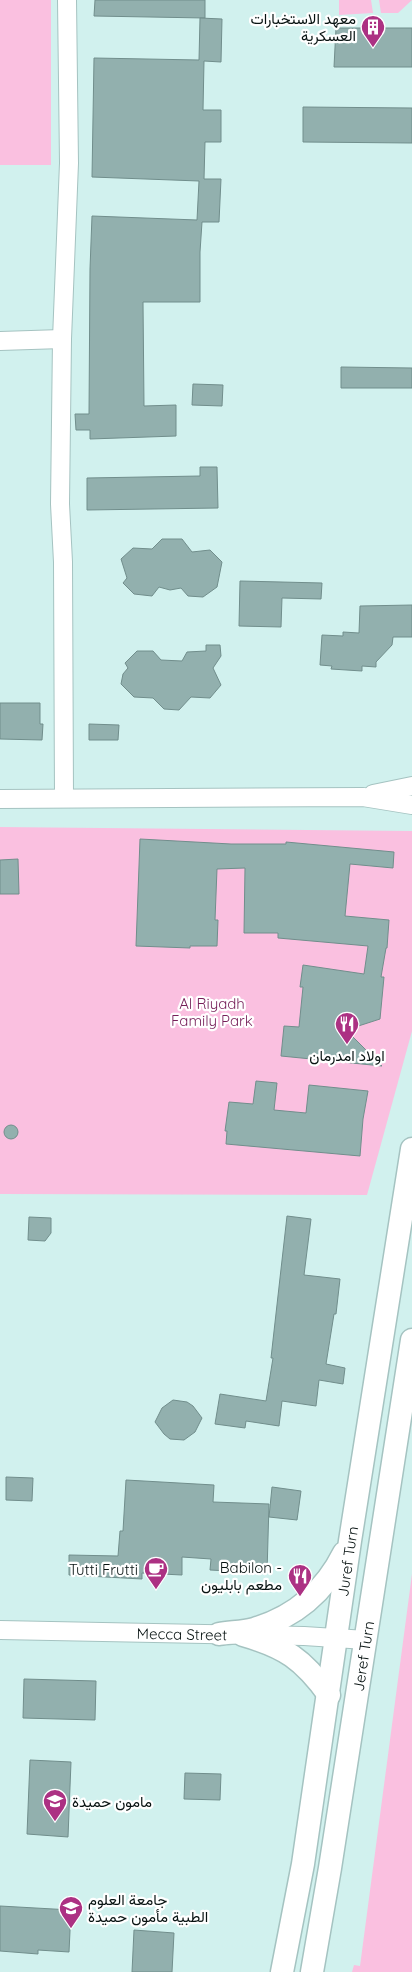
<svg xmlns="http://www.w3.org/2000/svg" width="412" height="1972" viewBox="0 0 412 1972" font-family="Quicksand,Vazirmatn,sans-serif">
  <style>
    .green { fill: #fac0e0 }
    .building { fill: #92b0ae; stroke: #718e8c }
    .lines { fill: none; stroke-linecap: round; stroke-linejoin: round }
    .minor-casing { stroke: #a5c3c1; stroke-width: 20 }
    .major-casing { stroke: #a5c3c1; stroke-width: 25 }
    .minor { stroke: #fff; stroke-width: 18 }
    .major { stroke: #fff; stroke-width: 22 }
    .labels { text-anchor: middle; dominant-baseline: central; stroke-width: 4.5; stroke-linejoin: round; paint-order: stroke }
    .poi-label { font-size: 15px; fill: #071211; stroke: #fff; text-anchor: end }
    .park-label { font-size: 15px; fill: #751e58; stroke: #fff }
    .street-label { font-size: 15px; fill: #071211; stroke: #fff }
  </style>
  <rect width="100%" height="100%" fill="#d1f1ee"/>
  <g class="green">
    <rect x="0" y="0" width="51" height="165"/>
    <path d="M339,0H371L373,13L339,15Z"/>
    <path d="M379,0H412L398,13H381Z"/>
    <path d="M0,827L412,831V1031L367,1195L0,1194Z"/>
    <path d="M412,1574V1972H352L354,1965L360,1966Z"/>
  </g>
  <g class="building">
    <path d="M95,0H205V18L94,16Z"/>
    <path d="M200,18L222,19L221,62L204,61L203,110H221V142H205L204,179H221L219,222H202L200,252V302H143L144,406L176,405V436L90,439V430H76L75,414H89L90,269L92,216L197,220L199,181L92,177L94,58L199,60Z"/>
    <path d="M336,28H412V67H334Z"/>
    <path d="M303,107L412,108V143L303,142Z"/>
    <path d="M341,367L412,368V388H341Z"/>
    <path d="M193,384L223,385L222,406L192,405Z"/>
    <path d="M200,467H217L218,508L87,510V478L200,476Z"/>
    <path d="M162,539H182L192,552L210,550L222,562L217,587L203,597L188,596L181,588L170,590L159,587L152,596L134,594L123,583L127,578L121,559L133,548L152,549Z"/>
    <path d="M240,581L322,583L321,599L282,598L281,627L239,626Z"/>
    <path d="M412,605V637H393L392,645L376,662V667L362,666V671L331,669L332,666L320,665L322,635L343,636V632L359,633L360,606Z"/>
    <path d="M206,645H220L221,656L213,668L221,685L210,698L191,697L179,710L164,709L153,698L134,697L121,684L123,674L128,668L125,663L137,651H153L161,660L182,661L187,652L206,651Z"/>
    <path d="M0,703H40V724H43L42,740L0,739Z"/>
    <path d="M89,724L119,725L118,740H89Z"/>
    <path d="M140,839L231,844H286V842L394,852L393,868L350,864L345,916L389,920L387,948H386L381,977H384L380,1019L346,1030L382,1066L281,1056L284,1026L299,1027L303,987H300L303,965L364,974L368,946L278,938V933H244L245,868L217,869L215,920H218L217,946H190V948L136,946Z"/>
    <path d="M18,859L19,894H0V860Z"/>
    <path d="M256,1081L277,1083L274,1110L306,1113L309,1085L368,1091L363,1119L360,1156L226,1144L227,1131H225L229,1102L253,1104Z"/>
    <circle cx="11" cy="1132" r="7"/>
    <path d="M287,1216L311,1219L304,1275L340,1279L336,1314H334L326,1364L345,1368L343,1384L319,1380L316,1406L282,1401L279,1426L246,1421L245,1428L215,1424L220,1394L266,1401L273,1358H271Z"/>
    <path d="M29,1217L51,1218V1233L45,1241L28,1240Z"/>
    <path d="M173,1400L187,1402L193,1406L202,1418L195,1432L184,1440L170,1439L164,1434L155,1422L162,1408Z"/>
    <path d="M6,1477L33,1478L32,1501L6,1500Z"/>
    <path d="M126,1480L214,1485L213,1502L269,1504L267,1573L210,1570L211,1559L182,1557V1575L142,1573V1579L69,1575V1555L118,1556L120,1531H123Z"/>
    <path d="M272,1487L301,1491L297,1520L269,1517Z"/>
    <path d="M24,1679L96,1681L95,1720L23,1718Z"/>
    <path d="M30,1760L71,1762L68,1837L27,1834Z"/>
    <path d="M185,1773L221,1774L220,1800L184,1799Z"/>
    <path d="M0,1906L71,1910L69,1952L38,1950V1954L0,1951Z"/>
    <path d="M134,1930L174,1933L172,1972H132Z"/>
  </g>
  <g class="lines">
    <g class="minor-casing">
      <g id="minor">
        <path d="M0,341L62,339"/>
        <path d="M373,794L412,786"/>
        <path d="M64,798L63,562L60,504L62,339L69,163L67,0"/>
        <path d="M0,799L363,797L412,805"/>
        <path id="s1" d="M0,1630L304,1636L366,1640"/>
      </g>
    </g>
    <g class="major-casing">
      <g id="major">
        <path d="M219,1634C230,1632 243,1632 254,1629C295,1617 325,1591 344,1553"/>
        <path d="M243,1635C285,1647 303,1659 329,1695"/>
        <path id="s2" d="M282,1972L303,1864L350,1541L412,1149"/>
        <path id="s3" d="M312,1972L330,1868L412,1340"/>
      </g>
    </g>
    <use href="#minor" class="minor"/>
    <use href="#major" class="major"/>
  </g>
  <defs>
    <g id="building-pin" transform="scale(1.25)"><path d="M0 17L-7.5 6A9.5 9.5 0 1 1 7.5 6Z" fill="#ac3183" stroke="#fff"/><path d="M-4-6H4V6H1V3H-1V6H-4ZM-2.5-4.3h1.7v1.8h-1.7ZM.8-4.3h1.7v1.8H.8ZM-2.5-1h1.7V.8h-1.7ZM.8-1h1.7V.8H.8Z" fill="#fff"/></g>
    <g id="restaurant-pin" transform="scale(1.25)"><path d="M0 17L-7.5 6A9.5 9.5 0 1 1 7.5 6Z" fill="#ac3183" stroke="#fff"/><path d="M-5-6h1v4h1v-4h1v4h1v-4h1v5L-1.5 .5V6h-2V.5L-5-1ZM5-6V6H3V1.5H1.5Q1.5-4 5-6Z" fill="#fff"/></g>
    <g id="cafe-pin" transform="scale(1.25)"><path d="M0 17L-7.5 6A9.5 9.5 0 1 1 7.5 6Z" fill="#ac3183" stroke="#fff"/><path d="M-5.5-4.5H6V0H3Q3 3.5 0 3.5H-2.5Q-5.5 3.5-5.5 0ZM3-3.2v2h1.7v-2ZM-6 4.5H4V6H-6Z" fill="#fff"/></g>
    <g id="university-pin" transform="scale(1.25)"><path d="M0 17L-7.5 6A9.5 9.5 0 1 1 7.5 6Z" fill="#ac3183" stroke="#fff"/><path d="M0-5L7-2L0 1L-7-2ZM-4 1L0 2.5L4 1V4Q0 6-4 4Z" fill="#fff"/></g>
  </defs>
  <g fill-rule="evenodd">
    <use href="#building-pin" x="373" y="27"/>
    <use href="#restaurant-pin" x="347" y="1024"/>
    <use href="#cafe-pin" x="156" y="1569"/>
    <use href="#restaurant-pin" x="300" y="1576"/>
    <use href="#university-pin" x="55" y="1801"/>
    <use href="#university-pin" x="71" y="1908"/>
  </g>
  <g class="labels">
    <g class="poi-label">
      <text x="356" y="18">معهد الاستخبارات<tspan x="356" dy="17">العسكرية</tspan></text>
      <text x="347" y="1055" text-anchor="middle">اولاد امدرمان</text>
      <text x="282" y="1567">Babilon -<tspan x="282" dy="17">مطعم بابليون</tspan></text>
      <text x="138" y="1569">Tutti Frutti</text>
      <text x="72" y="1801" text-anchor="start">مامون حميدة</text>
      <text x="88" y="1899" text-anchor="start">جامعة العلوم<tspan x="88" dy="17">الطبية مأمون حميدة</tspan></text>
    </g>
    <g class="park-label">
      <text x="212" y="1003">Al Riyadh<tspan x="212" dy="17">Family Park</tspan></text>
    </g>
    <g class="street-label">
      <text stroke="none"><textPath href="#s2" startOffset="416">Juref Turn</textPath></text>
      <text stroke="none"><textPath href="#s1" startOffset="182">Mecca Street</textPath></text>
      <text stroke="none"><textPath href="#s3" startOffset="320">Jeref Turn</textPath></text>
    </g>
  </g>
</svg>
